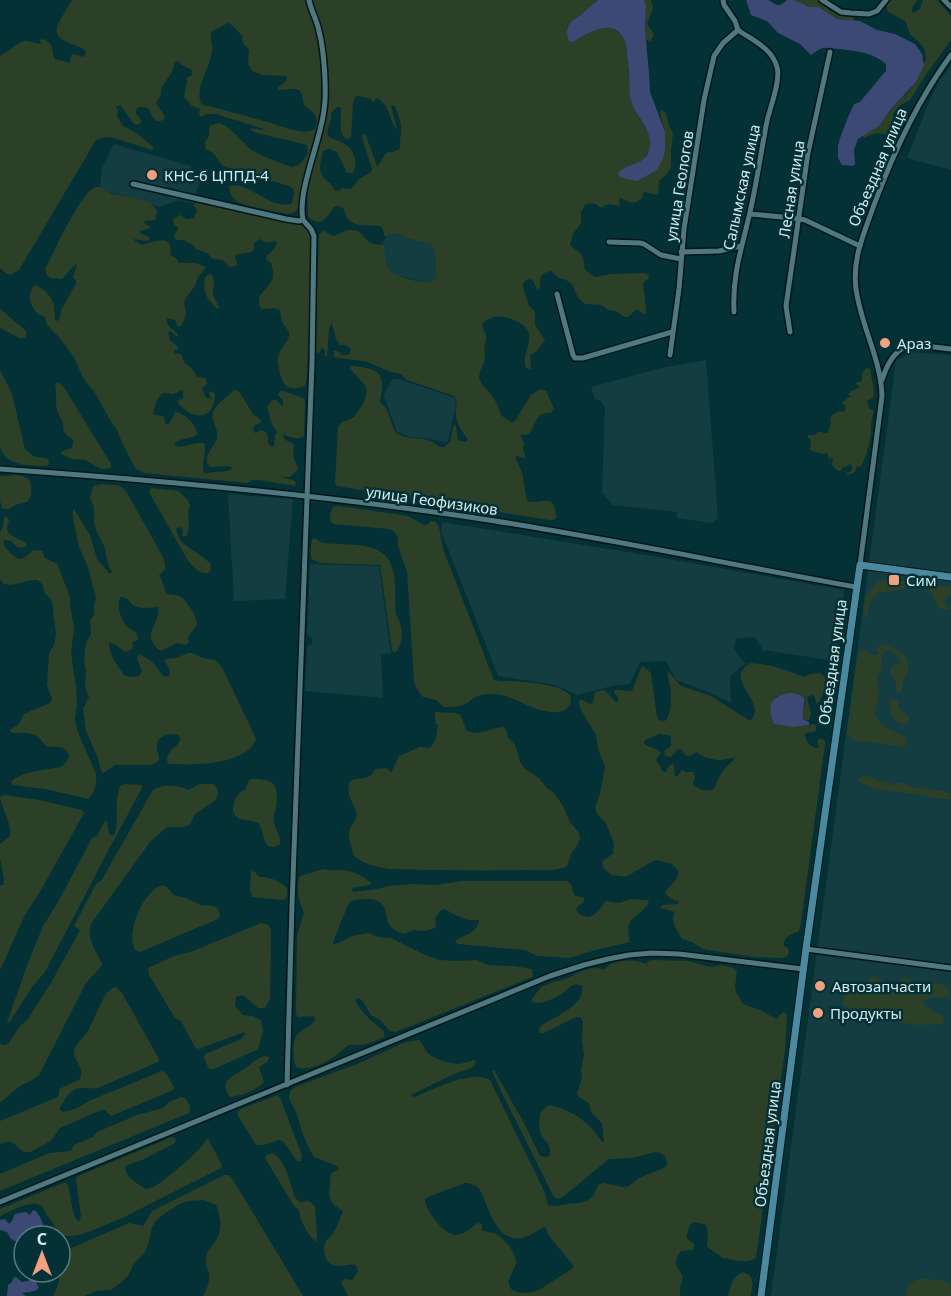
<svg xmlns="http://www.w3.org/2000/svg" width="951" height="1296" viewBox="0 0 951 1296" font-family="'Noto Sans',sans-serif">
  <style>
    .built { fill: #133d41 }
    .green { fill: #2c4028; fill-rule: evenodd }
    .water { fill: #3d4975 }
    .lines { fill: none; stroke-linecap: round; stroke-linejoin: round }
    .street-casing { stroke: #021619; stroke-width: 8 }
    .secondary-casing { stroke: #021619; stroke-width: 9 }
    .street { stroke: #4f797e; stroke-width: 5 }
    .secondary { stroke: #4a899f; stroke-width: 7 }
    .poi-dot { fill: #f2a07f; stroke: #033136; stroke-width: 2 }
    .labels { text-anchor: middle; dominant-baseline: central; stroke-width: 5; stroke-linejoin: round; paint-order: stroke }
    .street-label { font-size: 15px; fill: #d4eaec; stroke: #033136 }
    .poi-label { font-size: 15px; fill: #d4eaec; stroke: #033136; text-anchor: start }
  </style>
  <rect width="100%" height="100%" fill="#033136"/>
  <g class="built">
    <path d="M951,66V170L907,158L929,102L939,81Z"/>
    <path d="M114,144L191,166L190,174L201,178L193,204L179,200L160,207L120,194L117,195L100,188L102,168Z"/>
    <path d="M395,233L406,238L431,244L434,249L436,265V275L434,280L428,283L422,282L396,275L390,272L387,265L384,245L382,244L386,237Z"/>
    <path d="M912,352L951,355V1296H771L896,361Z"/>
    <path d="M706,360L718,518L712,523L677,518V512L613,505L602,493L605,408L601,401L595,399L591,387L661,368Z"/>
    <path d="M393,379H398L453,397L455,399L456,404L448,442H444L431,439L410,437L397,432L384,396L385,392Z"/>
    <path d="M228,494L293,499L285,599L234,601Z"/>
    <path d="M442,522L646,555L844,590L835,661L763,650L757,640L754,637L736,639L734,649L745,664L730,676L731,703L711,693L676,680L666,661L640,662L630,684L612,686L578,695L554,685L498,676L441,531Z"/>
    <path d="M310,564L379,566L391,653L381,655L383,698L305,691L307,647L312,644V638L307,635Z"/>
  </g>
  <g class="green">
    <path d="M73,0H598L585,12L575,19L567,27V36L573,42C592,30 616,16 626,45L631,102L648,133L651,141L650,149L643,160L634,165L621,169L641,179L657,170L665,151V132L660,114L661,110L666,113L669,126L673,133L671,150V168L667,174L659,181L658,195L644,192L641,199L634,203L627,201L621,198L619,200L620,204L618,206C611,204 608,203 602,208L599,207C595,202 591,203 585,205L581,212V223L573,234L570,245C573,249 577,249 580,253C584,257 584,265 585,270L591,275L596,277L611,274L645,273L649,276V278L643,283C644,293 646,303 646,313L643,314L637,309L628,317H625L616,311L608,310L602,305L585,304L578,298L572,284L566,280L559,278L551,271C534,274 544,284 538,290C535,287 535,282 531,279C526,280 523,281 523,287L529,306L535,311V325L545,340L536,352L530,355L531,369L526,368C521,355 533,343 528,331C523,321 504,315 494,317C489,318 485,321 482,324L483,329L486,335V340L484,348L485,360L480,371L479,378L482,384L494,398L502,416L512,423L515,421L531,395L540,389L546,391L554,408L551,413C548,413 545,413 542,414C536,416 534,428 529,434L520,435L524,443L523,449L525,456L524,458L516,456L515,457L522,472L527,501C541,506 555,490 556,518L553,520H549L337,486L335,483L338,427C342,420 348,421 354,417C357,414 360,408 362,405C374,384 360,383 350,368L351,366C359,366 379,368 381,378C384,386 381,394 380,402L386,408L395,432C407,441 419,436 430,441C437,444 437,447 444,447L450,442L454,424L456,426L458,440L465,442L468,440C463,432 457,425 456,416C455,407 459,403 454,396L407,380L401,374L388,371L368,362L334,357V351H337L343,355H349L351,349L346,345H340L336,339L332,323L329,329L327,357L324,355L325,351L322,347L320,352L317,354L315,351L319,235L321,232L324,231L333,236C344,233 351,225 362,234C364,237 366,240 369,242C373,245 379,244 384,245L387,265L390,272L407,279L428,283L434,280L436,275V265L434,249L431,244L406,238L396,233L386,237L384,235L383,229L380,226C363,225 347,228 344,209C332,200 332,214 325,219C319,224 312,222 308,216L307,187C296,196 305,212 287,214C275,211 243,207 235,200C231,196 229,191 229,186C249,180 271,212 292,203L294,194L293,189L289,186L229,168L222,165L213,153L207,150L205,147V142L209,136L210,125L219,123L224,125L230,129L251,150L265,157L291,167L298,165L302,162L308,153L307,145L257,133L251,130V128L261,130L264,129L216,114H207L201,117L199,114L200,109L192,106L184,97L187,81V78L192,75V70L182,65L178,61L175,62L172,72L161,88V94L156,103C159,109 164,112 165,118L161,121H156C148,112 152,106 138,107L135,112L142,121L138,125L134,124L120,105L116,107L118,111L117,116L123,126L138,134L154,148L152,150L114,138L106,137L96,140L19,270L11,275L7,274L0,268V56C6,53 21,40 26,41C32,41 36,44 41,44L40,40L43,39C56,45 50,49 55,59L70,63L71,55L74,54L83,57L86,53L85,50C70,41 46,41 62,17C66,11 68,5 73,0ZM228,23L231,24L243,37C241,44 245,45 249,50L248,64L252,71L262,75L285,76L287,78L285,82L278,87V90C286,90 300,85 302,95C303,99 303,103 305,106C311,111 319,115 316,125C315,128 314,130 310,131C299,134 276,124 264,121C247,116 230,112 213,107L202,105C193,90 210,68 212,52C213,45 210,39 211,32ZM358,96L369,98L373,102H375V99L377,98C391,106 388,119 397,130L391,105L395,106C400,121 403,123 400,139C400,142 401,145 400,148C397,152 390,152 386,153L378,166H377L366,136L364,134H362V137L372,169L371,172L359,179L351,189L342,188L339,191L334,190C332,183 329,183 324,178C317,171 321,160 323,151L329,149L337,152L347,173H352C356,168 356,165 355,158C350,141 340,144 328,136C326,128 332,122 331,113L337,107H340L341,108C342,119 337,132 346,139L351,138L353,103L355,97Z"/>
    <path d="M644,0H651L653,8L647,24L654,34L651,41L646,40C643,26 649,13 644,0Z"/>
    <path d="M793,0H831L835,12C841,16 849,14 854,18V20L852,21L837,19L819,7H808L802,3Z"/>
    <path d="M891,0H917L912,8V11L913,13L920,9L923,0H937L951,16V40L925,76L910,100L899,106L893,114C894,119 897,124 896,129C893,138 880,132 874,134C870,135 867,137 864,138L863,135L880,125L890,110L909,91L916,82L926,59L924,48L920,43L910,34L905,21L887,11V5Z"/>
    <path d="M95,187H100L114,195H121L150,202L157,211L155,220L144,221L145,224L151,227L148,229L140,231V233L149,237L150,239L147,241L134,239L135,241L142,245C154,242 175,233 170,255L176,258L179,263H196L206,267L198,277L195,286L185,299L184,303L186,313L184,321L181,326L178,327L175,320L167,318C165,327 175,329 178,335L177,337L171,331L168,332L170,340L178,347V349L174,351V353L181,354L184,362L193,370L197,377L206,378L207,384L202,388L206,398L211,399L209,393L210,391L215,393C215,421 193,421 178,403V400L183,399V390L173,394L163,393C157,396 155,406 153,413L154,415L164,416L165,423L167,425L171,421L175,412C185,413 197,425 197,435C190,439 181,438 175,443V446C184,448 193,442 204,443C208,452 200,462 204,473L206,474C214,470 224,474 232,469L231,467L228,466L210,467C201,457 214,448 217,438C219,428 209,419 214,410C218,402 228,397 234,390L238,391L240,393L253,414L261,420V422L255,425L253,430L255,433L261,430L266,432L268,436V443L272,447L274,446L275,435L277,432L272,425L267,406L273,400H276L281,405H283V400L278,395L280,391H283L303,398L305,401L304,436C299,440 289,438 284,434L283,436L285,440L291,442L294,445L293,457L298,468L297,470L290,477H280L293,480L296,482L295,486L258,480H252L248,483L144,473L136,469L124,447L117,430L110,420L96,394L83,378L74,357L58,336L47,325L44,316L37,314C30,302 26,299 34,285C43,286 52,297 54,305C55,310 54,315 55,320L58,321L60,317L61,310L76,284V280L73,278L77,264C71,266 68,274 62,279L50,278L47,275L45,269C56,249 78,197 95,187Z"/>
    <path d="M194,203L209,204L301,225C310,230 311,235 312,245L307,377L305,386C288,393 281,384 279,368C278,363 277,359 279,354C281,347 291,339 289,332C288,330 284,325 283,324C281,320 281,314 280,310L274,308L261,309C253,293 269,291 273,278C274,272 272,268 271,263L266,259V257L272,251L277,244L276,241L266,243L260,239L254,243V249L252,252L238,254L235,256L237,263L236,266L230,267L223,260L213,259L207,253L196,249L192,244L186,242L184,240H176L174,235L178,229V227L174,225L173,219L180,215L187,219L194,218L197,210L194,206Z"/>
    <path d="M211,274C216,281 213,285 213,293C213,298 217,302 219,307L218,309C207,301 201,289 206,276Z"/>
    <path d="M0,309L26,331V336L25,338H19L0,328Z"/>
    <path d="M866,368L870,369C871,379 876,388 873,398L867,401L869,408L874,411C870,421 872,430 870,440C868,450 865,458 861,467L857,466L854,473L847,475L846,473L850,472L852,470L851,464L842,468L841,471H838L832,465L833,459L831,458L829,459L827,453L822,454L810,450L811,440L808,438V435H815L818,432L828,433L831,422L830,420L832,415L839,411L844,412L845,411V405L841,403L851,396L848,395L851,391L858,388L859,386L855,383L862,381V374Z"/>
    <path d="M0,370L12,394L25,449L33,456L48,459L49,462L47,466C30,466 5,466 0,447Z"/>
    <path d="M57,382L61,384L65,389L111,464V468L101,469L85,460L72,459L61,454L62,451L72,448C76,436 70,440 65,433C62,429 64,427 63,423C62,418 58,415 57,410C55,402 57,393 55,385Z"/>
    <path d="M19,475L29,479C32,486 33,496 27,502C24,504 19,503 16,505C10,508 8,511 2,508L0,501V476Z"/>
    <path d="M103,484C115,486 119,482 127,493L162,555L165,563V569L159,575L163,583L165,591L167,594L177,595L183,598L194,613L197,624L188,638L189,642L186,645L177,643L163,650H159C140,632 161,626 158,607C151,607 145,609 137,607C128,604 131,597 120,597C116,610 122,627 136,632L138,640L132,642L133,648L130,650L125,652C119,648 117,643 109,643C108,654 118,667 125,676L134,677L139,676L142,671L137,659L138,654C143,656 151,660 155,665C159,670 160,673 165,677L168,676L170,674L169,669L165,661L166,659L176,658L188,653H192L202,658L215,660L220,665L223,669L256,739C246,766 192,765 168,764C164,751 176,750 180,740L179,735C172,733 158,734 157,744C155,754 166,759 151,765H115L103,773L100,768L98,758L86,731L83,709L89,697L85,688L86,671L84,660L86,643L91,634L90,621L94,615V605L96,598L88,567L79,547L73,518V510L74,509L90,535L97,559L109,573H112L108,564L104,546L96,530L94,522V507L90,498L93,486Z"/>
    <path d="M151,488L178,491L188,500L190,506L188,513L189,526L187,536H183V530L180,527L176,528C178,540 184,545 194,551C200,554 205,559 211,564V569L209,573C200,575 192,566 187,559L150,494L149,490Z"/>
    <path d="M339,506L408,516L424,525L428,524L431,521H435L439,527L443,549L494,680C500,682 506,681 512,681C526,682 555,684 566,692C571,694 572,699 570,704C560,725 519,700 506,696C502,695 496,694 492,694C487,694 479,694 474,698C470,700 468,704 463,705C457,707 450,707 444,707L436,700L423,697L416,688L414,681L407,572L398,546V538L395,532L389,529L333,524C328,518 330,514 333,507Z"/>
    <path d="M4,516L7,517L9,520C9,523 6,526 7,530C8,536 22,539 27,544L25,547C17,549 16,546 11,541L4,540C4,542 3,543 4,545C5,548 16,559 19,559C25,559 29,553 33,550L42,551L45,558L57,564L60,571L70,597V605L74,628L71,653L76,687L77,704L75,719L77,730L96,774C97,783 95,793 88,799L45,789L13,785L11,782C21,771 46,770 61,767C78,754 64,744 48,747C43,744 41,739 37,736C31,732 19,733 12,733L10,730L19,724L24,714L50,703L52,699L47,685L49,653L54,645L56,635L52,601L44,592L43,585L38,580C25,579 16,587 4,584L0,579V532L3,527Z"/>
    <path d="M313,538C318,540 321,543 326,543C347,546 384,540 392,567C397,582 394,598 396,614C397,618 401,622 401,627C403,634 401,648 395,653L392,650L380,565L319,563L312,559C310,553 310,544 313,538Z"/>
    <path d="M886,579L895,583C903,582 909,576 915,585L913,588L906,587L901,590L877,593C867,604 870,604 867,617L865,618L864,616L866,598L868,594L876,583Z"/>
    <path d="M928,585L951,587V595L947,596L944,603L946,607L951,608V610L938,608L931,591L926,587Z"/>
    <path d="M882,645C901,646 917,663 903,680V686L902,691L899,692L896,690V682L890,672V669C893,664 898,666 901,662C898,657 887,643 882,655C880,659 882,666 882,670L877,676L879,695L875,715L885,728L901,734L906,737V745L904,747L854,740L848,736L847,734L858,653L862,649L872,655H877L879,653L877,650V647Z"/>
    <path d="M751,663C770,664 787,670 804,677L810,674L820,673C832,680 824,694 818,703H816L815,697L813,695L807,697L811,714L809,720H805L802,716L806,701C793,692 790,692 775,697L771,709L779,725L784,724L794,727L814,724L816,726V730L814,732L805,733C804,740 810,746 816,748H819L817,742L819,738L825,740V744L801,923L799,931C792,935 784,935 784,946L788,948L789,952L787,956L782,958L753,957L703,949L692,942L682,939C678,931 669,921 675,912L660,908L663,905L678,904V901C673,900 667,898 665,892C671,884 679,881 678,870L672,864L657,860L651,862L626,877L611,875L603,867L602,863L604,860L613,854L614,844L606,823L597,814L595,808L600,794L605,767L598,749L596,735L581,710L579,704L580,699L590,704L593,703L595,692L604,690L617,703C619,698 618,696 614,693L615,690L632,691L641,668L643,666L651,673L657,717L659,720L665,721C672,713 672,697 670,686C669,680 667,676 668,671L681,686L711,696L750,721C770,702 720,679 751,663ZM659,734L669,735L671,737V746L664,751L665,756L671,757L677,750L680,749L683,751L686,756H690L697,752C703,758 713,760 721,760C727,760 730,757 736,758C722,770 721,772 714,789C707,792 698,790 693,784L695,776L693,772H686L682,770L677,777L675,776L674,765L672,764L668,767L666,772H663L656,760L660,754V752C655,747 648,748 644,743L645,740Z"/>
    <path d="M891,699L898,700V706L899,709L910,718L907,724C894,726 886,711 891,699Z"/>
    <path d="M435,712L455,713L461,715L466,730C480,737 490,728 503,727L506,730L508,738L511,740L516,747L520,762L525,769L539,778L547,788L554,793L563,806L570,822L579,833L580,838L578,844L571,854L567,866C556,872 538,870 526,870C480,871 435,870 389,869C376,867 362,864 353,855C352,848 348,837 349,832C350,824 359,820 356,811C353,803 346,793 349,784C352,774 370,784 375,769L387,768L391,773L399,756L420,747L430,748L436,739L438,725L435,723Z"/>
    <path d="M864,776L868,777L869,776C875,780 883,783 889,782L893,785L900,782L913,787L922,789L926,787L930,790H941L951,794V799C939,800 929,796 917,794C897,791 873,792 858,781V779L862,778Z"/>
    <path d="M251,779C274,779 279,783 276,807C275,812 273,816 274,821C275,830 281,836 280,844C261,856 265,828 258,823C251,818 228,824 234,803C235,797 239,792 245,790L249,781Z"/>
    <path d="M125,784L142,785V788L108,851L45,972L32,987L9,1023H7L26,968L43,926L58,902L92,838L97,836L105,821H107L109,834L112,836L115,834C119,818 114,802 120,786Z"/>
    <path d="M199,784H214C228,801 202,806 194,816C193,818 191,823 190,825L183,827H167L150,842L91,924C86,938 96,951 102,964L101,967L91,977L85,985L39,1075C31,1082 24,1083 16,1089C10,1093 7,1099 0,1102V1043L2,1045L8,1044L20,1026L28,1019L52,981L80,930L74,926L96,884L101,881L153,790C162,784 179,785 189,790Z"/>
    <path d="M4,795L39,800L82,810L84,813L41,890L25,915L0,970V885H3L4,880L0,858V844L10,836C12,823 2,810 0,797Z"/>
    <path d="M323,869C329,871 333,870 339,870C351,870 362,875 371,883L370,885L355,887L351,890L353,892L377,889L388,886L414,884L435,885L462,881H566L571,884L574,895L584,898V902L578,906L576,910C582,919 592,919 599,910C602,907 603,904 606,901L619,903L630,899L648,900L649,902C640,919 623,914 630,942L592,951L570,958L537,956L525,950L458,944L455,941C465,934 477,934 479,920H469L455,915L445,909L441,910L435,918L436,923L435,928L425,931L414,930L403,934C399,932 394,930 391,927C387,923 387,918 386,913C382,895 366,898 351,901L348,905L334,939L333,944L339,943L352,936L367,933L372,934L378,937L391,938L423,954L439,960L457,961L477,960L487,965L513,966L532,969L533,975L532,977L396,1032L390,1031L380,1020L371,1015L362,1000L357,998L355,1000C361,1013 373,1022 384,1031V1037C371,1043 364,1046 349,1045C345,1047 342,1051 338,1054C327,1062 310,1072 296,1067C293,1059 291,1041 298,1034C304,1028 310,1027 316,1019L313,1016L298,1017L296,1014L297,936L304,912C298,901 296,888 300,876Z"/>
    <path d="M251,871L255,872L260,877C267,876 284,882 287,889C288,893 287,896 286,899L282,900L252,897L250,891Z"/>
    <path d="M162,885L167,887L174,895L186,898L200,905L214,906L218,909L220,915L218,919L140,952L135,950C125,931 144,891 162,885Z"/>
    <path d="M261,923L267,924L271,929L270,999L265,1008H258L243,995L236,997L235,1006L243,1015L253,1016L261,1020L263,1031L258,1049L214,1069H209L204,1058L205,1054L241,1039L245,1034V1032L198,1049L195,1047L181,1021L175,1018L149,975L148,968L174,956L193,951Z"/>
    <path d="M653,960L688,961L711,967L721,965L734,968L737,971L735,987L736,992L743,1004L760,1010L776,1019L783,1012L786,1013L787,1016L785,1050L756,1258C744,1265 734,1259 722,1258C717,1252 711,1251 707,1246L708,1235L706,1225L694,1222L690,1224L686,1238L694,1244V1248L692,1250L681,1251C671,1265 678,1266 683,1277C682,1285 678,1289 681,1296H348L341,1282L345,1279L352,1280L358,1272L356,1265C348,1263 341,1268 333,1265C324,1262 322,1249 326,1241C329,1237 333,1234 335,1230C338,1224 340,1218 343,1212L342,1210C330,1204 328,1198 330,1185C331,1181 329,1178 331,1175C332,1172 336,1171 339,1169L337,1166L314,1157L310,1150L302,1132L297,1114L289,1098L290,1091L295,1087L357,1064L406,1042L419,1040C423,1044 424,1048 427,1052C433,1059 451,1064 460,1064C465,1063 470,1061 475,1060V1064L472,1068L454,1074L411,1095L414,1097C434,1090 470,1069 490,1080L545,1193L548,1205C556,1207 559,1205 567,1204C584,1202 592,1204 598,1185L603,1183L623,1187L629,1186L639,1178L666,1167L667,1162L665,1156L660,1153L655,1152L632,1158L609,1159L564,1196L558,1199L554,1197L501,1091L492,1071L494,1070L524,1123L540,1156L545,1157L549,1156C553,1144 545,1143 541,1134C538,1128 540,1120 540,1113L546,1107L550,1105C572,1110 591,1123 602,1142L604,1141L602,1123L591,1112L589,1103L580,1098L577,1094L582,1077L581,1070L584,1055L582,1041L583,1021L580,1017H576L544,1033H539V1029L542,1025C555,1017 586,1004 582,986C579,985 576,983 573,985C571,985 566,991 565,991C557,998 542,1005 532,1002V999L541,987L551,983L568,978L577,973L592,968L605,969C607,967 610,964 613,963C623,959 638,960 646,964L648,961ZM465,1183C471,1183 476,1185 480,1190C489,1206 495,1243 522,1238C530,1236 536,1231 544,1227L546,1228L549,1236L573,1265V1268L539,1290C528,1294 506,1296 509,1279C511,1273 516,1267 516,1261C515,1252 504,1238 496,1234C492,1232 487,1232 482,1231V1224L478,1223C471,1228 465,1234 456,1235C444,1235 425,1210 425,1199L430,1196Z"/>
    <path d="M873,976C880,977 890,986 897,983C900,982 902,979 905,977L910,979C914,987 918,989 926,988C934,980 946,983 950,993L949,997C940,1000 931,995 924,1000V1005L935,1013L942,1015L944,1020L942,1024L917,1025L875,1018L871,1011L869,1010L848,1008L843,1005L844,997L841,994L840,991L846,990L849,984L863,988L867,987L870,979Z"/>
    <path d="M116,987L122,993L159,1059L158,1062L98,1088C93,1089 89,1088 84,1088C69,1087 66,1099 59,1109L63,1112L75,1109L91,1100L162,1071L166,1073L174,1087L173,1090L111,1116L105,1110H101L60,1128L51,1141L30,1152H24C13,1145 14,1138 0,1144V1121L58,1097L59,1093V1089L80,1079C85,1065 73,1062 74,1051C75,1045 84,1037 88,1031C94,1020 98,1007 105,996C108,991 110,989 116,987Z"/>
    <path d="M264,1056L269,1057L268,1061L259,1067L264,1082C258,1090 240,1096 230,1097C218,1080 232,1077 244,1069C251,1065 256,1058 264,1056Z"/>
    <path d="M277,1095L280,1097L302,1156L301,1161H297L283,1141L279,1140L264,1145H256L238,1116L237,1112L241,1109Z"/>
    <path d="M181,1097L185,1098C188,1103 192,1107 189,1113L0,1191V1174L49,1153L71,1151L74,1145L93,1137L97,1132L137,1115L163,1108L169,1102Z"/>
    <path d="M172,1137L176,1139L175,1143L142,1160L125,1166C125,1178 136,1182 146,1189C149,1188 152,1188 155,1186C165,1180 202,1150 206,1140L208,1139L222,1165L221,1168L122,1218L96,1229L79,1235L60,1237C57,1233 56,1229 54,1225C51,1220 51,1221 48,1217C45,1213 45,1208 40,1205C32,1199 9,1212 0,1216V1209L63,1183H67C72,1194 70,1213 79,1222L81,1216L76,1179L78,1176Z"/>
    <path d="M272,1153C286,1158 290,1186 296,1199L301,1202L309,1201L315,1206L317,1236L316,1242C308,1235 300,1221 299,1210L294,1206L265,1158L266,1155Z"/>
    <path d="M224,1175H229L232,1178L303,1296H203C207,1289 210,1281 209,1273C207,1268 205,1264 206,1259C206,1252 211,1247 215,1242C223,1230 221,1218 216,1205L203,1200L189,1201L179,1204L157,1219L152,1227L148,1245L144,1253L133,1265L128,1276L119,1284L111,1290L96,1291L85,1296H53C61,1283 60,1269 60,1255L62,1252L129,1223L143,1226L152,1211Z"/>
    <path d="M743,1272C756,1277 752,1284 751,1296H728C731,1286 732,1276 743,1272Z"/>
    <path d="M926,1278C934,1281 944,1279 951,1284V1296H907L906,1291L909,1284L917,1280Z"/>
  </g>
  <g class="water">
    <path d="M598,0H644L646,6L645,30L649,73L650,92L665,132V151L663,159L657,170L641,179L637,181L626,179L620,177L618,174C624,163 641,167 648,153C656,136 640,121 633,106C628,96 630,85 629,74C628,64 627,55 626,45C617,15 591,31 573,42L569,41C563,24 572,22 583,13C588,9 593,4 598,0Z"/>
    <path d="M746,0C752,0 762,0 768,0C776,3 776,10 787,0H793L802,3L808,7H819L837,19L860,21L877,30L895,34L915,44L922,54L924,65L916,82L890,110L880,125L858,139L854,150L855,164L853,166L842,165L838,158V146L840,138L849,115L854,104L860,102L884,73L886,71V64C873,52 855,51 839,49C834,49 829,47 824,48C819,48 815,53 811,55L800,44L778,33L767,21L751,15Z"/>
    <path d="M791,693C813,696 801,705 803,719L809,722V725L794,727L774,724C766,706 771,695 791,693Z"/>
    <path d="M33,1210L36,1211C41,1218 47,1228 41,1236H24L23,1245L11,1239L7,1232L0,1230V1220L5,1219L9,1224L12,1221L15,1214L26,1212L30,1215Z"/>
    <path d="M16,1277L22,1282L31,1280L36,1282L39,1288L35,1291L22,1293L26,1296H7L8,1285L12,1282L13,1278Z"/>
  </g>
  <g class="lines">
    <g class="street-casing">
      <g id="street">
        <path d="M723,0L724,5L735,21L738,30C752,40 772,48 777,67C781,80 770,108 767,121C761,151 757,182 750,212C742,248 732,274 734,312"/>
        <path d="M822,0L841,12L851,13L869,14L877,11L886,0"/>
        <path d="M944,0L951,7"/>
        <path d="M133,184L286,219L299,221L303,220L311,229L314,236L312,363L292,905L287,1085"/>
        <path d="M750,214L793,218L805,220L860,246"/>
        <path d="M303,220C297,191 321,140 324,110C327,90 324,50 319,31C317,20 311,11 309,0"/>
        <path d="M609,242L640,243L644,244L661,255L681,259"/>
        <path d="M681,252L719,251L741,246"/>
        <path d="M557,294L573,355L575,358H583L672,332"/>
        <path d="M790,332L786,306L808,153L830,52"/>
        <path d="M670,355L679,289L684,229L704,100L714,56L723,43L738,30"/>
        <path d="M882,380C896,337 912,345 951,349"/>
        <path d="M0,469C157,480 313,494 469,517C598,536 727,564 856,587"/>
        <path d="M860,565L882,396C881,359 861,326 856,289C852,259 864,233 874,205C894,151 917,101 951,55"/>
        <path d="M806,949L951,968"/>
        <path d="M0,1202L550,976L584,965L608,959L629,955L652,953L679,954L803,969"/>
      </g>
    </g>
    <g class="secondary-casing">
      <path id="secondary" d="M761,1296L806,949L860,565L951,577"/>
    </g>
    <use href="#street" class="street"/>
    <use href="#secondary" class="secondary"/>
  </g>
  <g class="poi-dot">
    <circle cx="152" cy="175" r="6"/>
    <circle cx="885" cy="343" r="6"/>
    <rect x="888" y="574" width="12" height="12" rx="3"/>
    <circle cx="820" cy="986" r="6"/>
    <circle cx="818" cy="1013" r="6"/>
  </g>
  <g class="labels">
    <g class="street-label">
      <text transform="translate(877 167) rotate(-67)">Объездная улица</text>
      <text transform="translate(679 186) rotate(-81)">улица Геологов</text>
      <text transform="translate(741 187) rotate(-78)">Салымская улица</text>
      <text transform="translate(791 189) rotate(-81)">Лесная улица</text>
      <text transform="translate(432 500) rotate(8)">улица Геофизиков</text>
      <text transform="translate(832 662) rotate(-82)">Объездная улица</text>
      <text transform="translate(767 1144) rotate(-83)">Объездная улица</text>
    </g>
    <g class="poi-label">
      <text x="164" y="175">КНС-6 ЦППД-4</text>
      <text x="897" y="343">Араз</text>
      <text x="906" y="580">Сим</text>
      <text x="832" y="986">Автозапчасти</text>
      <text x="830" y="1013">Продукты</text>
    </g>
  </g>
  <g transform="translate(42 1254)"><circle r="28" fill="#033136" stroke="#577b7f" stroke-width="1.5"/>
  <path d="M0-4.5L10 22L0 15L-10 22Z" fill="#f2a07f"/>
  <text y="-9" font-size="16" font-weight="bold" text-anchor="middle" fill="#d4eaec">С</text>
  </g>
</svg>
